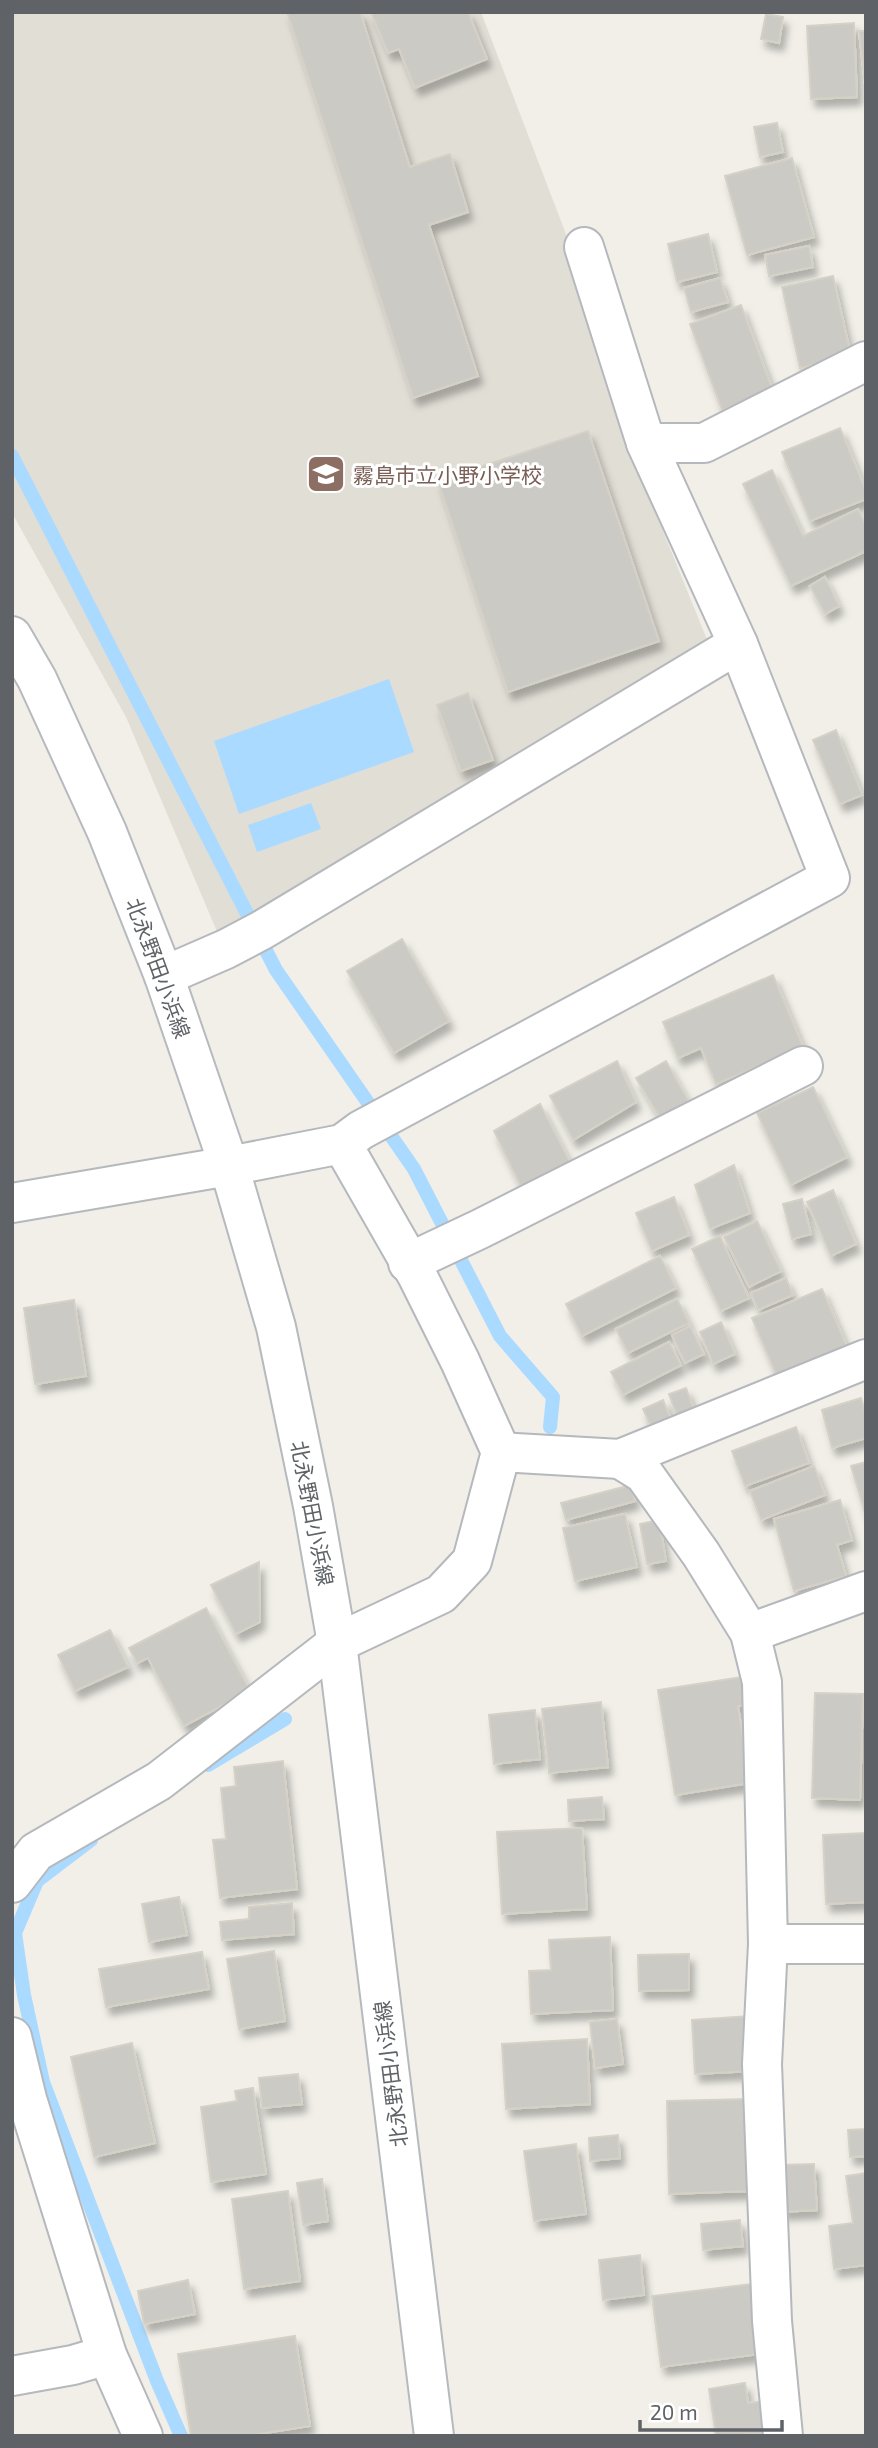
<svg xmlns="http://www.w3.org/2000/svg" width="878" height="2448" viewBox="0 0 878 2448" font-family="'Exo 2','Noto Sans JP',sans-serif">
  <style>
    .education { fill: #e1ded6 }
    .water { fill: #aadaff }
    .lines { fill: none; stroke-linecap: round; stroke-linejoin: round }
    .stream { stroke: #aadaff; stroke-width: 14 }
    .building { fill: #cccac5; stroke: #d6d1c6; stroke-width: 2; filter: url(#shadow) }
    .street-casing { stroke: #b5b8bc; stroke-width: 42 }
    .secondary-casing { stroke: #b6babf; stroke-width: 42 }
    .street { stroke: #fff; stroke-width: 38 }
    .secondary { stroke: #fff; stroke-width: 38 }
    .labels { text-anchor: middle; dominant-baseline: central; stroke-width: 6; stroke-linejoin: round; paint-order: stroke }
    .education-label { font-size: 21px; fill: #785e54; stroke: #fff; text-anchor: start }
    .street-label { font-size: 21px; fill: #5f6368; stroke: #fff }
  </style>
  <defs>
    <filter id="shadow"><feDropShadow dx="4.5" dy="8" stdDeviation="3.5" flood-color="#0004"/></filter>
  </defs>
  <rect width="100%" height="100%" fill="#f1efe8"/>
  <path class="education" d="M12,12H481L639,425L624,435L710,647L221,941L126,717L12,513Z"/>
  <g class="water">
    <path d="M389,679L414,752L239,814L214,741Z"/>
    <path d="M311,803L321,829L257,852L248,825Z"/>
  </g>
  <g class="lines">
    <g class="stream">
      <path d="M12,456L276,970L414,1169L500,1336L553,1397L550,1427"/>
      <path d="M208,1765L285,1719"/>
      <path d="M91,1840L37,1881L15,1933L24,1995L43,2082L157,2381L181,2436"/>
    </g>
  </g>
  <g class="building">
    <path d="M287,12H360L410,167L450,154L468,212L429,225L478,376L413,398Z"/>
    <path d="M371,12H468L487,59L415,88L399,49L388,53Z"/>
    <path d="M766,14L783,17L779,43L761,39Z"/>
    <path d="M854,23L857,97L811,99L807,26Z"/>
    <path d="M859,31H866V93Z"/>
    <path d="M777,123L783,152L760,157L754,127Z"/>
    <path d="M792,158L814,237L747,255L725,176Z"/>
    <path d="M708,234L717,272L677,282L668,244Z"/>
    <path d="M809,246L813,267L769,276L765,255Z"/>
    <path d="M833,276L851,356L800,368L782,287Z"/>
    <path d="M720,278L728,302L691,312L684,288Z"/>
    <path d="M741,305L773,391L722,410L690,324Z"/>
    <path d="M840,428L866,491V499L810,521L782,452Z"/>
    <path d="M588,431L659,641L508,692L438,481Z"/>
    <path d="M772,470L803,536L858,509L866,526V551L791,586L743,484Z"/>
    <path d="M825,577L839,606L825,614L810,586Z"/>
    <path d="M468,693L493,760L461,771L437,705Z"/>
    <path d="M836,730L862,795L840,804L813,740Z"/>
    <path d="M402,939L449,1021L394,1053L347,971Z"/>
    <path d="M773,975L803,1047L716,1084L701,1048L678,1058L663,1022Z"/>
    <path d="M617,1061L636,1102L573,1140L550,1096Z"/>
    <path d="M666,1061L689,1102L660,1118L636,1078Z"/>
    <path d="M813,1087L847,1157L791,1185L757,1113Z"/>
    <path d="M540,1104L573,1168L524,1193L494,1131Z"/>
    <path d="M734,1165L750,1213L710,1229L695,1185Z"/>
    <path d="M833,1190L856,1244L831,1256L807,1202Z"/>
    <path d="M674,1197L689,1235L652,1251L636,1213Z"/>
    <path d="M802,1199L811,1234L792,1239L783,1204Z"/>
    <path d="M757,1221L781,1271L749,1287L724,1237Z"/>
    <path d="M720,1236L749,1298L721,1311L692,1249Z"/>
    <path d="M660,1256L676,1288L582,1336L566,1304Z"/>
    <path d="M786,1278L793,1295L758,1310L751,1293Z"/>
    <path d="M822,1289L851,1356L781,1386L752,1318Z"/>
    <path d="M677,1299L689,1323L628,1353L616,1329Z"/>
    <path d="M74,1300L86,1376L35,1384L24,1308Z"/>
    <path d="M721,1322L735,1354L713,1364L700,1332Z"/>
    <path d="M690,1326L704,1354L685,1363L672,1335Z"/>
    <path d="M669,1342L681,1365L623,1395L611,1372Z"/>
    <path d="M686,1388L694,1410L677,1416L669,1394Z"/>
    <path d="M861,1398L866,1414V1438L832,1448L822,1410Z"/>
    <path d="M663,1400L672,1422L653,1431L643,1409Z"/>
    <path d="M796,1427L809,1463L745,1486L732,1451Z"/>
    <path d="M866,1462V1516L851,1466Z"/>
    <path d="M814,1466L825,1495L761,1520L750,1491Z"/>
    <path d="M631,1485L635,1501L566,1520L561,1503Z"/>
    <path d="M840,1500L852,1540L837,1545L846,1576L794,1591L774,1519Z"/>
    <path d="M625,1514L637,1567L575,1581L563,1528Z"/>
    <path d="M659,1520L666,1561L647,1564L640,1524Z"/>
    <path d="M259,1562L260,1622L236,1634L211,1585Z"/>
    <path d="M206,1608L250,1691L184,1726L148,1658L137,1663L129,1648Z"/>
    <path d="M110,1630L128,1667L75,1691L58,1655Z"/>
    <path d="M749,1676L753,1704L738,1706L750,1783L675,1795L658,1690Z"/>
    <path d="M815,1693L863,1694L860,1800L812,1798Z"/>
    <path d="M601,1702L608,1767L549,1773L542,1709Z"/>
    <path d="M535,1710L540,1759L494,1764L489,1715Z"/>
    <path d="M283,1761L297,1889L220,1898L213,1840L226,1839L221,1788L236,1786L234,1767Z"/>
    <path d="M602,1797L604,1819L569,1821L568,1800Z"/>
    <path d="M582,1828L587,1909L502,1914L497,1832Z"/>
    <path d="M866,1833V1902L826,1904L823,1835Z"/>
    <path d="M179,1897L187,1935L149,1942L142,1904Z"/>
    <path d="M292,1903L294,1934L222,1940L220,1922L249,1919V1907Z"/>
    <path d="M610,1937L613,2010L531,2014L529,1971L551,1970L549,1940Z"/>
    <path d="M274,1951L285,2021L239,2029L227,1959Z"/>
    <path d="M202,1952L209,1989L106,2007L99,1969Z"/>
    <path d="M689,1954V1990L639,1991L638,1955Z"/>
    <path d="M750,2016L753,2071L695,2074L692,2020Z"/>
    <path d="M617,2019L623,2064L595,2068L590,2022Z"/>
    <path d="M587,2039L590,2104L506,2109L502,2044Z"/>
    <path d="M132,2043L155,2143L94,2157L71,2057Z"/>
    <path d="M298,2074L302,2104L262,2108L259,2078Z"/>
    <path d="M253,2088L266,2174L211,2182L201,2107L237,2101L235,2091Z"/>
    <path d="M747,2099L750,2191L669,2194L667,2101Z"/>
    <path d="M866,2129V2156L850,2157L848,2130Z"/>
    <path d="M618,2135L620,2158L590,2161L589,2138Z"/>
    <path d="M576,2144L586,2214L534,2221L524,2151Z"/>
    <path d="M814,2164L817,2210L781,2212L779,2165Z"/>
    <path d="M866,2173V2265L834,2269L829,2226L853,2223L846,2176Z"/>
    <path d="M322,2179L328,2221L303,2225L297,2183Z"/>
    <path d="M288,2191L300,2281L244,2289L232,2199Z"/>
    <path d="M740,2220L743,2246L703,2250L701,2224Z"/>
    <path d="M640,2255L644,2295L603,2300L599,2260Z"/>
    <path d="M188,2280L195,2314L144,2324L138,2291Z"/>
    <path d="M751,2284L760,2354L661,2367L652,2296Z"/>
    <path d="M295,2336L310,2426L246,2436H191L178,2354Z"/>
    <path d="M745,2383L748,2403L767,2401L772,2433L716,2436L709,2389Z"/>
  </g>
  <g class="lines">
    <g class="street-casing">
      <g id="street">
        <path d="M646,443H704L866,361"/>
        <path d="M164,976L226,949L262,930L738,644"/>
        <path d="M12,1203L229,1166L342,1144L361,1130L830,878L738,644L646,443L584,247"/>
        <path d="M408,1263L480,1229L803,1066"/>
        <path d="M501,1452L620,1459L866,1359"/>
        <path d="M620,1459L644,1474L701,1554L750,1633L762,1682L768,1944L762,2064L772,2321L783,2436"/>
        <path d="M750,1633L866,1591"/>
        <path d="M12,1883L36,1852L159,1781L337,1643L441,1594L472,1561L501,1452L460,1361L417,1275L342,1144"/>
        <path d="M768,1944H866"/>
        <path d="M12,2037L27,2099L107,2355L143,2436"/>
        <path d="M12,2376L73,2365L107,2355"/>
      </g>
    </g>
    <g class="secondary-casing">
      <path id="secondary" d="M12,636L37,679L107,832L164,976L229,1166L276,1327L313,1506L337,1643L434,2436"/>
    </g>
    <use href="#street" class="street"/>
    <use href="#secondary" class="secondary"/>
  </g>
  <defs>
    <g id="school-square" transform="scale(2.0125)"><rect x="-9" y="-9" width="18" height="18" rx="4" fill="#8d6e63" stroke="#fff"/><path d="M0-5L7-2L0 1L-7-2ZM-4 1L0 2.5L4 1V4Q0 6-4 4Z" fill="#fff"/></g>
  </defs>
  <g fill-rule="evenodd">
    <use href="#school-square" x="326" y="474"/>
  </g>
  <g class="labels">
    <g class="education-label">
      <text x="353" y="474">霧島市立小野小学校</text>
    </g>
    <g class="street-label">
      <text transform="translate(159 968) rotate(70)">北永野田小浜線</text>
      <text transform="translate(313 1513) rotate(79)">北永野田小浜線</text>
      <text transform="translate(390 2074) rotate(-97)">北永野田小浜線</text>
    </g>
  </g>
  <rect width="878" height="2448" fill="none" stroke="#5f6368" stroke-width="28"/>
  <path d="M640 2420v10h142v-10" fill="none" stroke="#5f6368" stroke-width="3.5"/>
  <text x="650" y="2420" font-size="21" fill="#5f6368" stroke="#ffffff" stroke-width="5" paint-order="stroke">20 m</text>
</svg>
